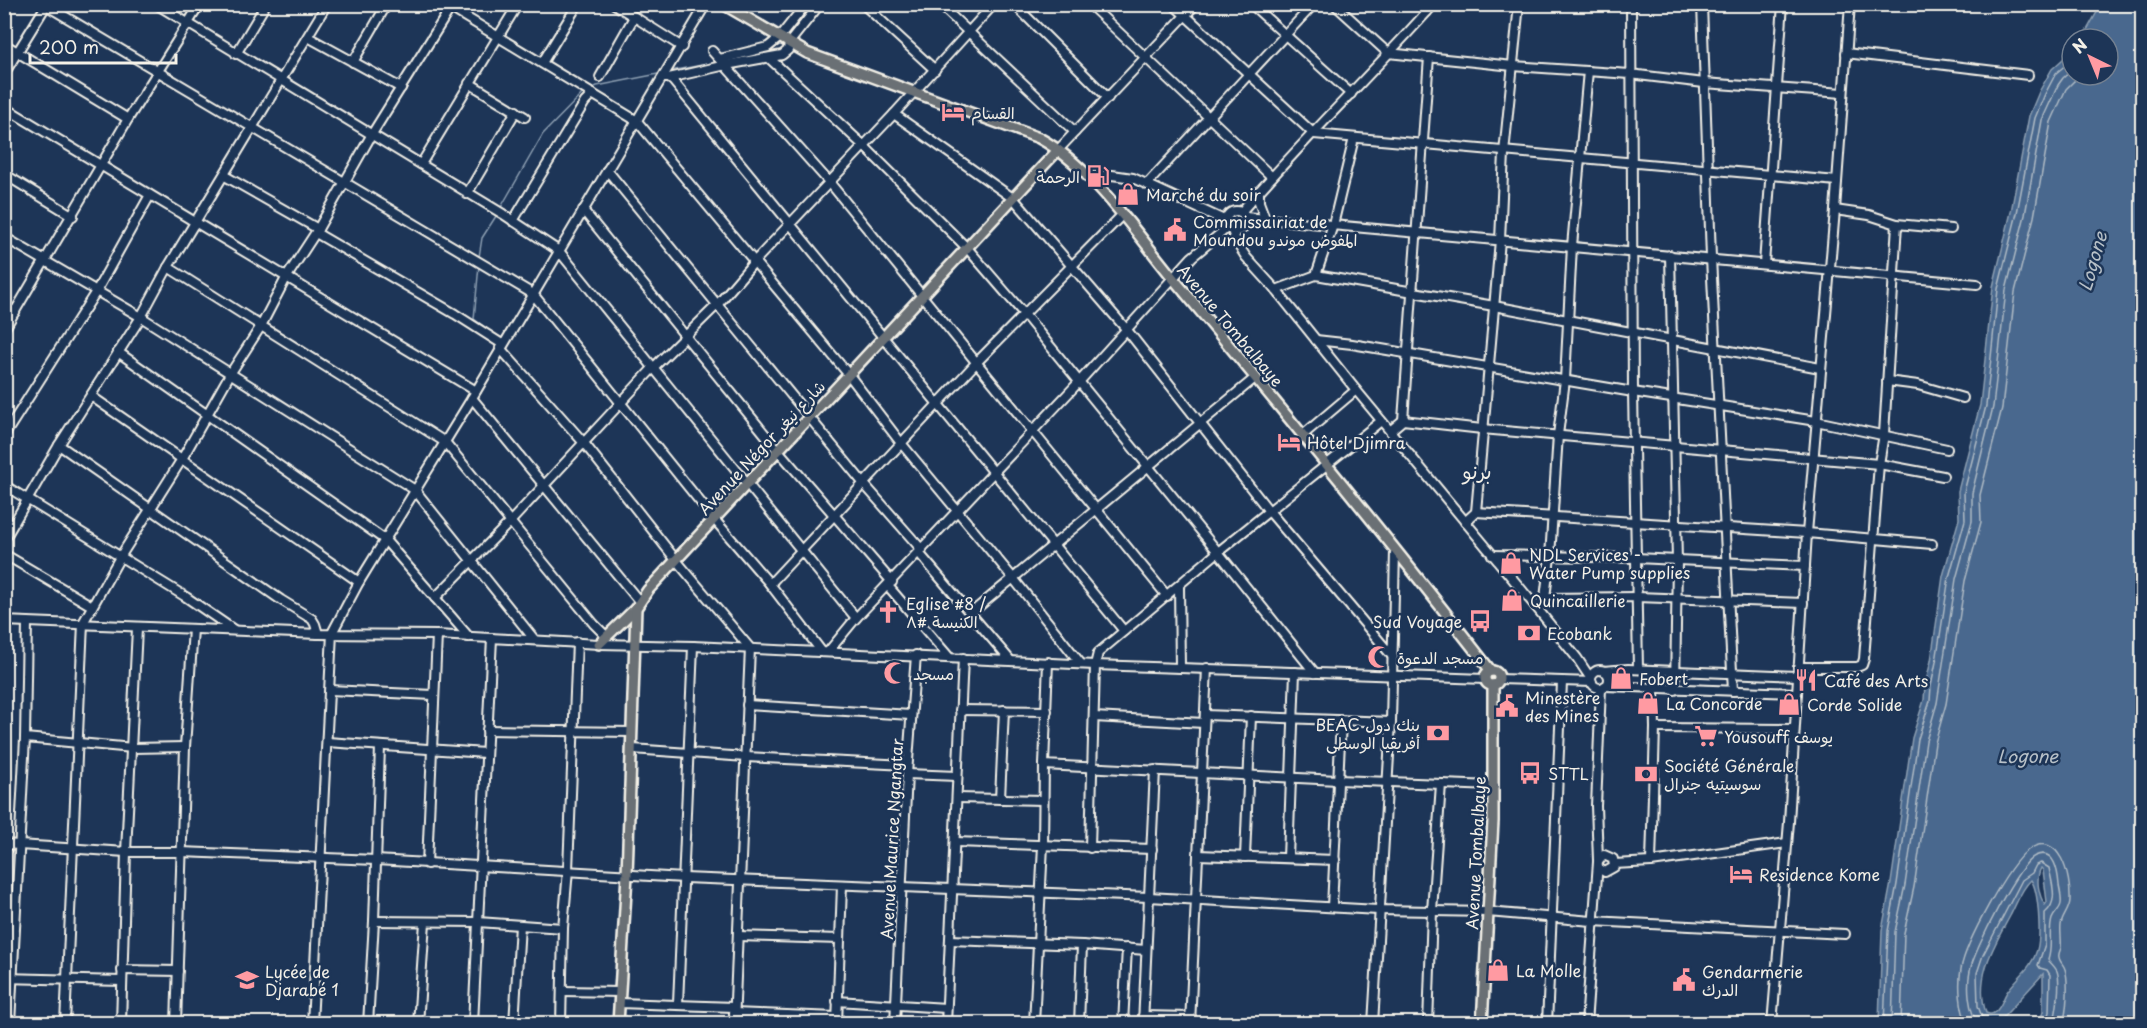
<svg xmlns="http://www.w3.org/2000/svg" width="2147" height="1028" viewBox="0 0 2147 1028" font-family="'Playpen Sans','Playpen Sans Arabic',sans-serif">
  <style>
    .water { fill: #48688e; stroke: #8d9fb2; stroke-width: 1.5; fill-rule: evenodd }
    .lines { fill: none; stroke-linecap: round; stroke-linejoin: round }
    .shore { stroke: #afbac4; stroke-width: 1.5 }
    .stream { stroke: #8d9fb2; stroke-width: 1.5 }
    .minor-casing { stroke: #f4f1e8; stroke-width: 12 }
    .major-casing { stroke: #f4f1e8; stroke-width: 14 }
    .minor { stroke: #1d3557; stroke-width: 8 }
    .major { stroke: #6a7074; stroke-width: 9 }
    .labels { text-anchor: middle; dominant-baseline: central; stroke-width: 5; stroke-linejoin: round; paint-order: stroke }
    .poi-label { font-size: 16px; fill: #f4f1e8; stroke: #1d3557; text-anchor: start }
    .street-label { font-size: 16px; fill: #f4f1e8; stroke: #1d3557 }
    .water-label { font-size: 18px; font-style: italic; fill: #b8c1c8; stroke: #1d3557 }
    .quarter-label { font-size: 20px; fill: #f4f1e8; stroke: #1d3557 }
  </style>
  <rect width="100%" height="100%" fill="#1d3557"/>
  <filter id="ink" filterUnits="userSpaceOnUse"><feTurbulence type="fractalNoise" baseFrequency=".0167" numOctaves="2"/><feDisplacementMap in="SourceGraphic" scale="12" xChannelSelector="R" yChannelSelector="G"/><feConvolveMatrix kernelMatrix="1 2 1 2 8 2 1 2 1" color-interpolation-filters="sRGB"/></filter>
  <g filter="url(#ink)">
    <path class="water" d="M2101,5H2142V1011L2141,1023H2039L2043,1012V974L1998,1023H1879L1882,930L1891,883L1912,738L1924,700L1925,685L1931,661L1943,576L1959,519L1958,491L1980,405L1993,287L2011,212L2029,116L2039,92L2052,69L2072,51V75H2108V39H2082ZM2041,868L2043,870L2047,902L2045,905C2039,896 2035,879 2041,868ZM2031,880C2039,891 2041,936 2037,950C2032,968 2017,977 2007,992C2003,998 2001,1008 1995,1012C1991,1015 1990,1014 1986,1013C1974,977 1994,946 2010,916C2016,905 2021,889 2031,880Z"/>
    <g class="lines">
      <g class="shore">
        <path d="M1884,1024L1888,931L1897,884L1918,739L1930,701L1931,686L1936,662L1949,577L1965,520L1964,492L1986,406L1998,289L2017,213L2035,118L2045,94L2056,73L2072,60"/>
        <path d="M1892,1024L1895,932L1905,885L1926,741L1937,703L1956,579L1972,521V493L1993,407L2006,290L2025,215L2042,120L2058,85L2063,78L2072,70"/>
        <path d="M1901,1024L1904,933L1914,887L1935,743L1946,704L1965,581L1981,522L1980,495L2002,408L2015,292L2034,217L2051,122L2066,89L2080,75"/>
        <path d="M1967,1024C1960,1008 1958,986 1961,969C1965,944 2008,864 2028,850C2060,828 2071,878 2070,900C2070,910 2062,916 2061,925C2060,932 2062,940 2061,948C2060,951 2058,954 2059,957C2059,961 2064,965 2065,969C2069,981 2067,1011 2063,1024"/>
        <path d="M1979,1024C1968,1013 1967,985 1970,971C1974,950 2018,864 2035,856C2055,847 2058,873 2059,885C2060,892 2062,897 2061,904C2060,910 2054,913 2052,919C2048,932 2053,946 2048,960C2051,963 2055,967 2057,971C2061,982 2057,1012 2053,1024"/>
        <path d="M1993,1024L1992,1020L1982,1017L1978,1006L1977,973L1983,955L2022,880L2032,873L2036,865L2041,863L2049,868C2052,884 2059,902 2045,913V944L2038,965L2040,968L2047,970L2050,975L2049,1012L2045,1024"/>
      </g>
      <g class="stream">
        <path d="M786,38L810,4"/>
        <path d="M773,48L782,44"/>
        <path d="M670,71L718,62"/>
        <path d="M591,89L597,86L663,73"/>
        <path d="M500,209L543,134L584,92"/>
        <path d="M479,257L482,238L498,213"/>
        <path d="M479,265L474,319L501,339"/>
        <path d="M552,490L637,593"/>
      </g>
      <g class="minor-casing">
        <g id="minor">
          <path d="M44,4L533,294L714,519L770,584L822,652"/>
          <path d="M156,4L503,214L559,251L856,618"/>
          <path d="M444,4L637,121L849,375L901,443L1013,578L1081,664"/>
          <path d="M614,4L682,47"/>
          <path d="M863,4L935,70"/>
          <path d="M939,4L1075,132"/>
          <path d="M1014,4L1108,98"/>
          <path d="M1089,4L1272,177"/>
          <path d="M1173,4L1314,134L1837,181"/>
          <path d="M1251,4L1351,94"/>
          <path d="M1334,4L1388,53L1513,66L1630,74L1704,83L1843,93"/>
          <path d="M1419,4L1427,12"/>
          <path d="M1631,4L1633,392L1638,669"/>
          <path d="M1702,4L1711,258L1733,691"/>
          <path d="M308,37L401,88"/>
          <path d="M4,44L128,119"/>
          <path d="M712,51L830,183L1167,596"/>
          <path d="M1846,53L2028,75"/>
          <path d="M236,54L266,4"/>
          <path d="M769,58L864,146L968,249L1024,314L1218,552L1315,673"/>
          <path d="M720,59L768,47L779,38L806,4"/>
          <path d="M353,62L387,4"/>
          <path d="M542,63L578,4"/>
          <path d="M4,74L47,4"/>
          <path d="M600,77L634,17"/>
          <path d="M663,78H669L673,81L1124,631"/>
          <path d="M669,78L726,65L782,55L788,50L789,43L820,4"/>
          <path d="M469,83L525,117"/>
          <path d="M4,107L476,391"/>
          <path d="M894,114L1014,199L1127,330L1269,511L1393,657"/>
          <path d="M1058,150L1196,4"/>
          <path d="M421,164L518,4"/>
          <path d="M607,170L864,484L922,550"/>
          <path d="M4,174L73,216"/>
          <path d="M225,176L318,229"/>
          <path d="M1087,176L1112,175L1133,178L1226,221"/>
          <path d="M1147,184L1314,4"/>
          <path d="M1259,191V202L1265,218"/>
          <path d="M467,194L516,111"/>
          <path d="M583,210L777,449L892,582"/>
          <path d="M1835,210L1869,215L1897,224L1951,229"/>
          <circle cx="1236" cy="221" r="10"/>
          <path d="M1241,212C1302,141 1371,75 1434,4"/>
          <path d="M1245,217L1977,284"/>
          <path d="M513,221L585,102L593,94"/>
          <path d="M1232,231L1237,243L1246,257L1276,290L1356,390L1536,607L1577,658L1591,679"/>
          <path d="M316,233L455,314L502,344"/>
          <path d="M4,237L141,317L415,490L534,639"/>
          <path d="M1670,255L1677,561L1675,690"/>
          <path d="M1764,264L1783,4"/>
          <path d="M168,267L445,442L594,624L606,636"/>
          <path d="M1316,275L1333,225L1354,138"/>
          <path d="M1276,290L1316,275L1494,306L1820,368"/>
          <path d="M4,305L15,312"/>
          <path d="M4,330L128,119L200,4"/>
          <path d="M1316,340L1352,344L1633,392L1816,421L1947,449"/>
          <path d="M500,348L584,443L676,560L750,648L734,1024"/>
          <path d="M118,352L385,540L469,637"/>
          <path d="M1887,381L1918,385L1963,398"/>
          <path d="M91,396L359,582"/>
          <path d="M472,398L639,601"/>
          <path d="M1403,420L1429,57"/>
          <path d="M1390,431L1403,420L1482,429L1879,464L1943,476"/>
          <path d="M1303,435L1356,390"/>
          <path d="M4,436L97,290L150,195"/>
          <path d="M59,445L281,600L312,619L315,624L318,634"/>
          <path d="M4,485L186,597L234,630"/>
          <path d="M1476,512L1807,533L1932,544"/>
          <path d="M1465,522L1476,512L1500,240L1504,153L1519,4"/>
          <path d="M4,540L59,445L141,317L168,267L327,4"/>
          <path d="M919,553L1010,660"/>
          <path d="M4,554L92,606"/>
          <path d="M1492,555L1636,558L1805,566"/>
          <path d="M770,584L976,363L1122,215"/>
          <path d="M888,586L949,657"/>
          <path d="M1179,587L1180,667"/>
          <path d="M435,598L511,521L654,367L718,304L754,262L894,114L994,4"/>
          <path d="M1545,598L1637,597L1803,603"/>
          <path d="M1536,607L1545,598L1550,557L1558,435L1565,380L1572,246L1588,71"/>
          <path d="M971,613L1255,378"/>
          <path d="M4,621L318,634L437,635L599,644L693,646L1095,665L1485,679"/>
          <path d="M828,652L856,618L1079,382L1173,278L1192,257L1227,228"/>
          <path d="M1048,662L1044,765L1338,780L1494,786"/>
          <path d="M1798,667H1857L1862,665L1864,659L1879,464L1884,434L1897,224"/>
          <circle cx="1600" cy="679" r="9"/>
          <path d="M1603,671L1628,669L1797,676"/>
          <path d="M1499,679L1592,682"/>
          <path d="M1605,686L1797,693"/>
          <path d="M330,690L433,695"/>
          <path d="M747,705L911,715"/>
          <path d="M960,710L1047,711"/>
          <path d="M1205,715L1391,722"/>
          <path d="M1094,717L1204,723"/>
          <path d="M1655,728L1794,729"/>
          <path d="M487,730L632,732"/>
          <path d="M25,738L133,748L185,747"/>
          <path d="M327,742L485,753"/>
          <path d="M632,749L746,757L907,765"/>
          <path d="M907,774L957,776"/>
          <path d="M957,798L1043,800"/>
          <path d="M1000,799L1004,710"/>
          <path d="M956,842L1152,849"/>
          <path d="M4,844L126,852H181L376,860L684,878L1149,897L1378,910L1488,912L1592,921L1845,934"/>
          <path d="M1090,848L1095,665L1098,653L1218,552L1381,421"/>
          <path d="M1198,855L1335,860"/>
          <path d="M1245,857L1251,716"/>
          <path d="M1288,858L1295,672"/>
          <path d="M1598,860L1596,806L1601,688"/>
          <path d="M1651,862L1655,728L1654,688"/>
          <path d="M427,864L437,635"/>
          <path d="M1614,864L1651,862L1787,843"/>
          <path d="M1332,907L1341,721"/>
          <path d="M374,921L478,922L563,928"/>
          <path d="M738,936L840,939"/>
          <path d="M950,940L1082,945L1146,950"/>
          <path d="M122,970L178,971"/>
          <path d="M4,978L122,981"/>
          <path d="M563,991L620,992"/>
          <path d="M837,1001L946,1008"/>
          <path d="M619,1003L734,1007"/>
          <path d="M678,1004L693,646"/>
          <path d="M734,1013L837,1017"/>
          <path d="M1143,1016L1191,1017"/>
          <path d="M10,1024L25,738L27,622"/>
          <path d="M65,1024L83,623L120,557L182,459L230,374L261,326L286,278L318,229L372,134L453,4"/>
          <path d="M121,1024L126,852L137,628"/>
          <path d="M176,1024L185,747L193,629"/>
          <path d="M312,1024L332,633L359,582L472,398L706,4"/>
          <path d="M368,1024L374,921L380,747"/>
          <path d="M418,1024L425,922"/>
          <path d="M473,1024L492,638"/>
          <path d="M514,1024L520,925"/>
          <path d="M561,1024L563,928L568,870L577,642"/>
          <path d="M837,1024L842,885"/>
          <path d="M895,1024L907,774L916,655"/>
          <path d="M946,1024L963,658"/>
          <path d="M1034,1024L1043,845L1044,765"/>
          <path d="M1079,1024L1082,945"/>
          <path d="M1123,1024L1127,948"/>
          <path d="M1143,1024L1155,770"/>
          <path d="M1190,1024L1207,668"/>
          <path d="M1373,1024L1391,722L1395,551"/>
          <path d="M1428,1024L1432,911L1441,784"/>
          <path d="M1547,1024L1562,682"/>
          <path d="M1586,1024L1598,862L1604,855L1613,859L1614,867L1605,872L1598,868"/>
          <path d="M1772,1024L1789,822L1807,533L1835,210L1850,4"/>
        </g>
      </g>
      <g class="major-casing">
        <g id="major">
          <path d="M723,4L807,53L1039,138C1095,168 1141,241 1182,289C1287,415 1391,542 1491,671"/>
          <path d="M599,644L636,608"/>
          <circle cx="1492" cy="678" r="7"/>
          <path d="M618,1024L627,875L636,608L648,590L1058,150"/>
          <path d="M1482,1024L1493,821V685"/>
        </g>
      </g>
      <use href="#minor" class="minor"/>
      <use href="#major" class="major"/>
    </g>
  </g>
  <defs>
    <g id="hotel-bare" transform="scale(1.8)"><path d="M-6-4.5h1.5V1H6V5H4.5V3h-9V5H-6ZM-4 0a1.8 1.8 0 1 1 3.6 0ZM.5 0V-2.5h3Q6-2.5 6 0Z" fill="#ff9aa2" stroke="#1d3557" stroke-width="2.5" paint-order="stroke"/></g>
    <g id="fuel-bare" transform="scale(1.8)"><path d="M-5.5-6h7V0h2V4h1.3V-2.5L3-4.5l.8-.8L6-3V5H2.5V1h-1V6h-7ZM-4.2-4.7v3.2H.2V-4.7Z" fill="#ff9aa2" stroke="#1d3557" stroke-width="2.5" paint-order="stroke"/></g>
    <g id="shop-bare" transform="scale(1.8)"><path d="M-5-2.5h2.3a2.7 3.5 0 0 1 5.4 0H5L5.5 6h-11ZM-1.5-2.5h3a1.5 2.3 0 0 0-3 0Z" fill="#ff9aa2" stroke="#1d3557" stroke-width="2.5" paint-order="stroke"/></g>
    <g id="civic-bare" transform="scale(1.8)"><path d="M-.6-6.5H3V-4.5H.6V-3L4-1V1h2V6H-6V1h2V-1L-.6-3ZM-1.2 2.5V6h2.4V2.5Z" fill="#ff9aa2" stroke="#1d3557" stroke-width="2.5" paint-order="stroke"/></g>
    <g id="church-bare" transform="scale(1.8)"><path d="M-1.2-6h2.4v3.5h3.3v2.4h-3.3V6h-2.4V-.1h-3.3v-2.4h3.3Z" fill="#ff9aa2" stroke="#1d3557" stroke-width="2.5" paint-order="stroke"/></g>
    <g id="bus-bare" transform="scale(1.8)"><path d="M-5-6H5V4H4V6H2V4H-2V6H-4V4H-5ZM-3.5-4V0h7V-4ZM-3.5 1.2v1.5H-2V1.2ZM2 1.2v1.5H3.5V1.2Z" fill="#ff9aa2" stroke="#1d3557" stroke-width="2.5" paint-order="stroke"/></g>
    <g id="bank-bare" transform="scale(1.8)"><path d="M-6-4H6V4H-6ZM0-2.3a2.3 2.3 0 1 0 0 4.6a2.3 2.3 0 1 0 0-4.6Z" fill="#ff9aa2" stroke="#1d3557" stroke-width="2.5" paint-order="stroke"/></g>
    <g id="mosque-bare" transform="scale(1.8)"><path d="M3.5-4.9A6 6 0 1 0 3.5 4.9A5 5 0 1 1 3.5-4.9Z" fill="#ff9aa2" stroke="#1d3557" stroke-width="2.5" paint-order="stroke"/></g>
    <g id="restaurant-bare" transform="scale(1.8)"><path d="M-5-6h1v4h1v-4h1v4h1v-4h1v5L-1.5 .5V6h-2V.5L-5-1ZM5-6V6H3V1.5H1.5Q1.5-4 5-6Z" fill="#ff9aa2" stroke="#1d3557" stroke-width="2.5" paint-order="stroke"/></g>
    <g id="supermarket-bare" transform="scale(1.8)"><path d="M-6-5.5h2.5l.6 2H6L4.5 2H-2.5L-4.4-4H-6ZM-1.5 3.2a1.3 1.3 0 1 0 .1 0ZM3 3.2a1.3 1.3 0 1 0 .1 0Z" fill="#ff9aa2" stroke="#1d3557" stroke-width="2.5" paint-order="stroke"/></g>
    <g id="university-bare" transform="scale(1.8)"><path d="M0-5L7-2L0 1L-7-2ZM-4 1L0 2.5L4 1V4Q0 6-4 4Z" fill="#ff9aa2" stroke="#1d3557" stroke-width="2.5" paint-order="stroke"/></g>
  </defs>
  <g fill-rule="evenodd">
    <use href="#hotel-bare" x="953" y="112"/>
    <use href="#fuel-bare" x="1098" y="176"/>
    <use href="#shop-bare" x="1128" y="194"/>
    <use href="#civic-bare" x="1175" y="230"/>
    <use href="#hotel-bare" x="1289" y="442"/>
    <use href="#shop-bare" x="1511" y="563"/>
    <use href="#shop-bare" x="1512" y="600"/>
    <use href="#church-bare" x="888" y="612"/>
    <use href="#bus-bare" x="1480" y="621"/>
    <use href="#bank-bare" x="1529" y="633"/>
    <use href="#mosque-bare" x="1379" y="657"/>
    <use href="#mosque-bare" x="895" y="673"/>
    <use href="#shop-bare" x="1621" y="678"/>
    <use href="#restaurant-bare" x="1806" y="680"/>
    <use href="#shop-bare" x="1648" y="703"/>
    <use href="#shop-bare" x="1789" y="704"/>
    <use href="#civic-bare" x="1507" y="706"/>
    <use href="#bank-bare" x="1438" y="733"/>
    <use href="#supermarket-bare" x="1706" y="736"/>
    <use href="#bus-bare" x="1530" y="773"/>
    <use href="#bank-bare" x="1646" y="774"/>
    <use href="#hotel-bare" x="1741" y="874"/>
    <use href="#shop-bare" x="1498" y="970"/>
    <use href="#university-bare" x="247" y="980"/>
    <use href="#civic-bare" x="1684" y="980"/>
  </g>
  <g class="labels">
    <g class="poi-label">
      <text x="971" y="112">القسام</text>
      <text x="1080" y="176" text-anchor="end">الرحمة</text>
      <text x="1146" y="194">Marché du soir</text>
      <text x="1193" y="221">Commissairiat de<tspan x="1193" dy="18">Moundou المفوض موندو</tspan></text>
      <text x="1307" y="442">Hôtel Djimra</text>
      <text x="1529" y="554">NDL Services -<tspan x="1529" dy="18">Water Pump supplies</tspan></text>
      <text x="1530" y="600">Quincaillerie</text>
      <text x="906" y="603">Eglise #8 /<tspan x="906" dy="18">الكنيسة #٨</tspan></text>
      <text x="1462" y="621" text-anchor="end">Sud Voyage</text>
      <text x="1547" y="633">Ecobank</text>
      <text x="1397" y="657">مسجد الدعوة</text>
      <text x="913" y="673">مسجد</text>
      <text x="1639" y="678">Fobert</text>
      <text x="1824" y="680">Café des Arts</text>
      <text x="1525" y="697">Minestère<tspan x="1525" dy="18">des Mines</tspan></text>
      <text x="1666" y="703">La Concorde</text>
      <text x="1807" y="704">Corde Solide</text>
      <text x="1420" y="724" text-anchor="end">BEAC بنك دول<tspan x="1420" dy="18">أفريقيا الوسطى</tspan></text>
      <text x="1724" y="736">Yousouff يوسف</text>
      <text x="1664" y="765">Société Générale<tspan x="1664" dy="18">سوسيتيه جنرال</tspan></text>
      <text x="1548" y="773">STTL</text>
      <text x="1759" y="874">Residence Kome</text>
      <text x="1516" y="970">La Molle</text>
      <text x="265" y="971">Lycée de<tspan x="265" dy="18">Djarabé 1</tspan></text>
      <text x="1702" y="971">Gendarmerie<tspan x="1702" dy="18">الدرك</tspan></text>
    </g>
    <g class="street-label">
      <text transform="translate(1231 325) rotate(50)">Avenue Tombalbaye</text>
      <text transform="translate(761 447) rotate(-47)">Avenue Négor شارع نيغر</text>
      <text transform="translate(891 839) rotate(-87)">Avenue Maurice Ngangtar</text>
      <text transform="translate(1475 853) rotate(-87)">Avenue Tombalbaye</text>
    </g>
    <g class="water-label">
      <text transform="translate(2092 261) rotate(-74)">Logone</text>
      <text x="2028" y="755">Logone</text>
    </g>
    <g class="quarter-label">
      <text x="1477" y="471">برنو</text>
    </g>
  </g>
  <rect width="2147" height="1028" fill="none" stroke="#1d3557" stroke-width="24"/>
  <rect x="12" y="12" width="2123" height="1004" fill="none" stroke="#f4f1e8" stroke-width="2" filter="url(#ink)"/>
  <g transform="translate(2090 57) rotate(317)"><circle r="28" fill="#1d3557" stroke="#738091" stroke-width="1.5"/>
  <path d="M0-4.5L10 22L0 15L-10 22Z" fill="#ff9aa2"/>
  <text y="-9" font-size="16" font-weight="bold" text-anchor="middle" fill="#f4f1e8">N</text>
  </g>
  <path d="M30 54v9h146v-9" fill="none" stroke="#f4f1e8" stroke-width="3"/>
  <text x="39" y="54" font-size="18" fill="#f4f1e8" stroke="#1d3557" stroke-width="4.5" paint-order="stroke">200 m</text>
</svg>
